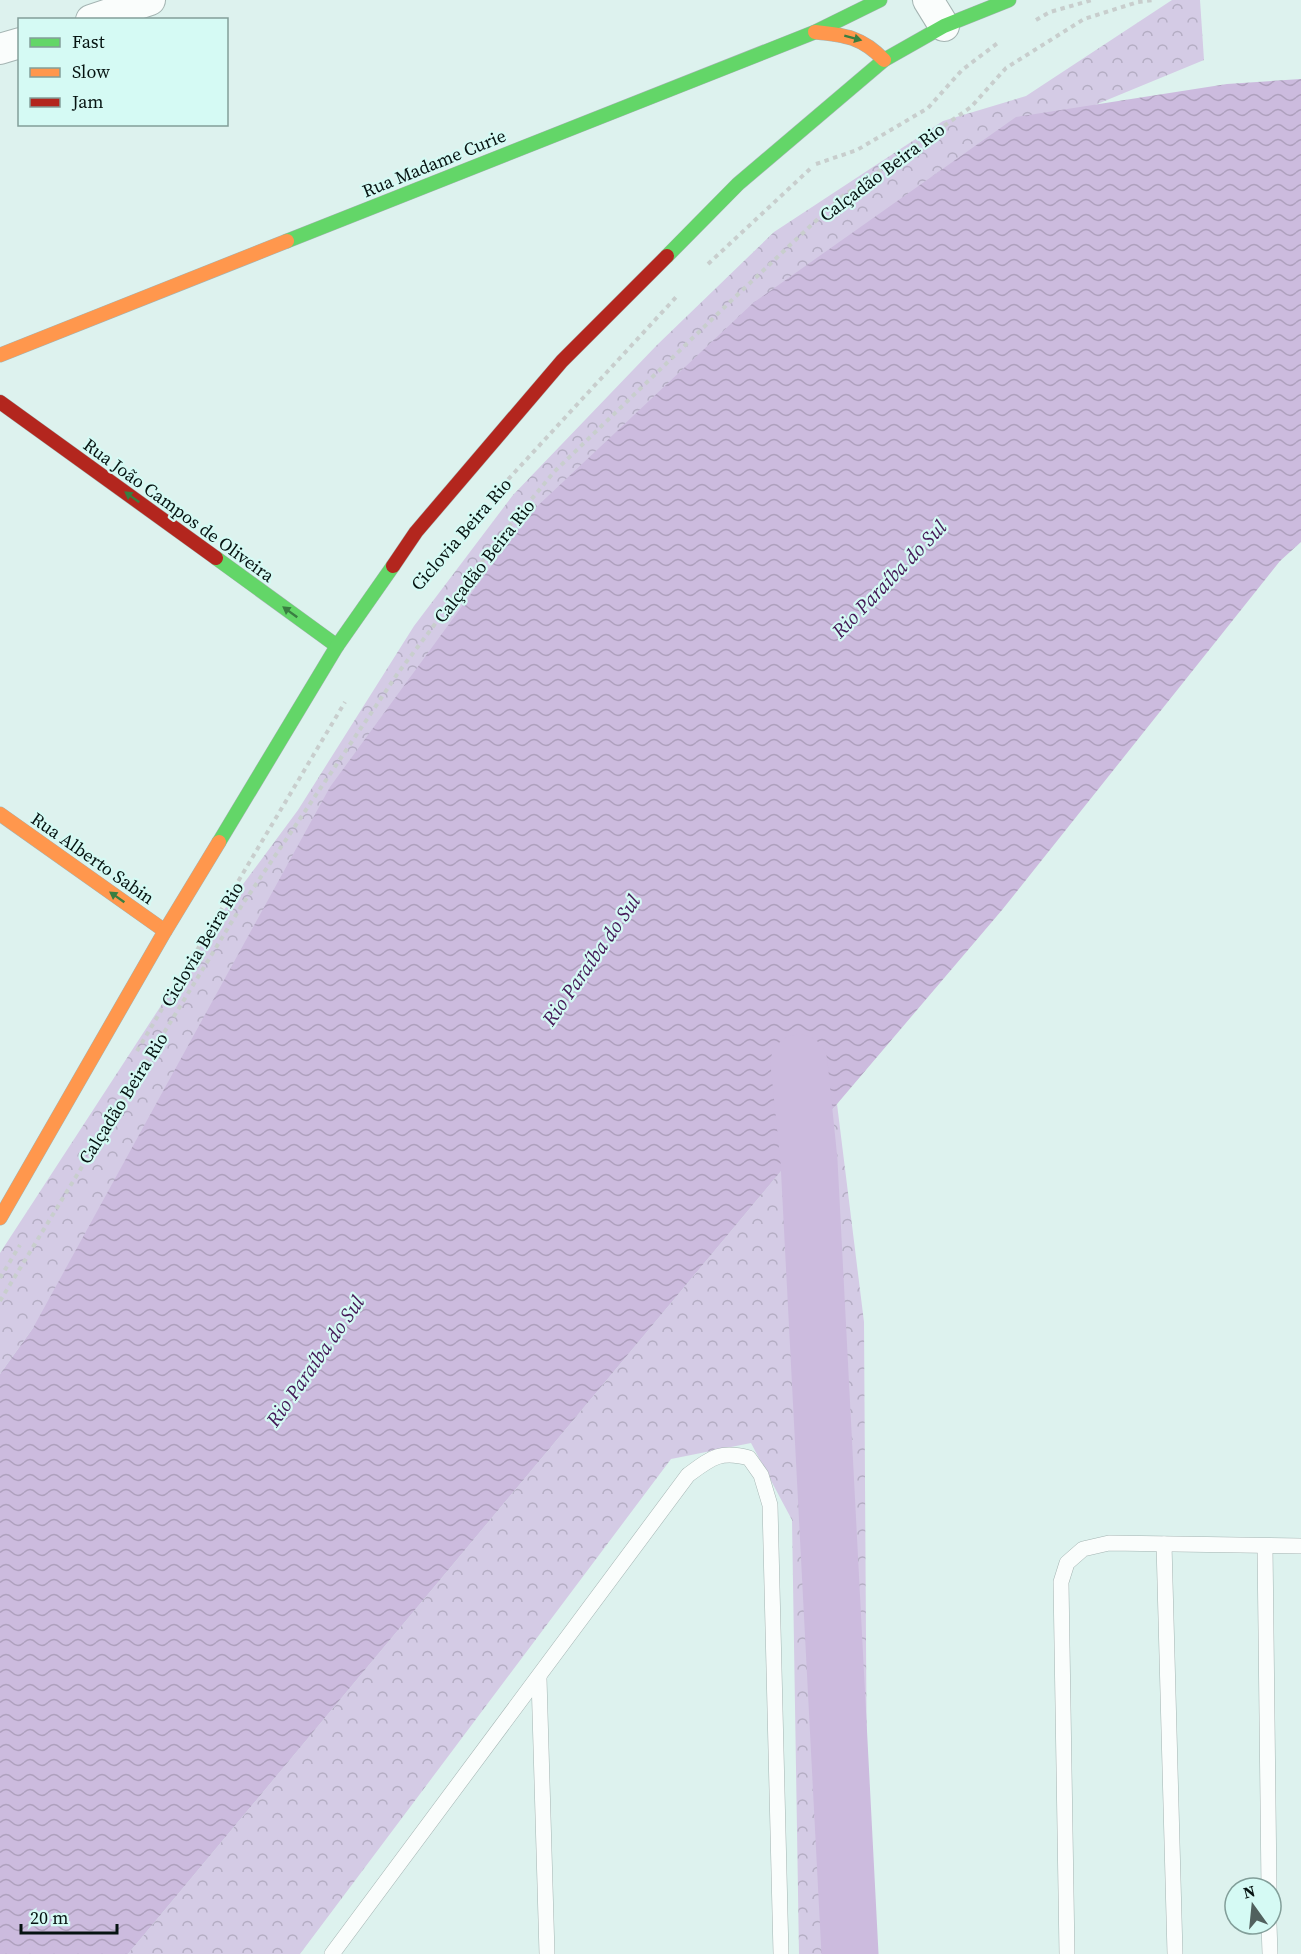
<svg xmlns="http://www.w3.org/2000/svg" width="1301" height="1954" viewBox="0 0 1301 1954" font-family="'Source Serif 4',serif">
  <style>
    .forest { fill: url(#forest-crowns) }
    .water { fill: url(#water-waves) }
    .lines { fill: none; stroke-linecap: round; stroke-linejoin: round }
    .river { stroke: #ccbbde; stroke-width: 57 }
    .lane-casing { stroke: #a4b4b2; stroke-width: 16 }
    .street-casing { stroke: #a4b4b2; stroke-width: 32 }
    .fast-casing { stroke: #a4b4b2; stroke-width: 15 }
    .slow-casing { stroke: #a4b4b2; stroke-width: 15 }
    .jam-casing { stroke: #a4b4b2; stroke-width: 15 }
    .path { stroke: #c8cecd; stroke-width: 4; stroke-dasharray: 4.5 4.5; stroke-linecap: butt }
    .lane { stroke: #fafdfc; stroke-width: 15 }
    .street { stroke: #fafdfc; stroke-width: 30 }
    .fast { stroke: #63d668; stroke-width: 14 }
    .slow { stroke: #ff974d; stroke-width: 14 }
    .jam { stroke: #b3261e; stroke-width: 14 }
    .oneway { fill: #397e41 }
    .labels { text-anchor: middle; dominant-baseline: central; stroke-width: 4.5; stroke-linejoin: round; paint-order: stroke }
    .street-label { font-size: 18px; fill: #061311; stroke: #d5faf4 }
    .water-label { font-size: 20px; font-style: italic; fill: #431856; stroke: #d5faf4 }
  </style>
  <defs>
    <pattern id="forest-crowns" width="20" height="18" patternUnits="userSpaceOnUse" patternTransform="scale(1.5)"><rect width="20" height="18" fill="#d4cbe5"/><path d="M2 6a3 3 0 1 1 6 0M12 15a3 3 0 1 1 6 0" fill="none" stroke="#b4adc3"/></pattern>
    <pattern id="water-waves" width="16" height="10" patternUnits="userSpaceOnUse" patternTransform="scale(1.5)"><rect width="16" height="10" fill="#ccbbde"/><path d="M0 5q4-4 8 0t8 0" fill="none" stroke="#aea0bd"/></pattern>
  </defs>
  <rect width="100%" height="100%" fill="#ddf2ee"/>
  <g class="forest">
    <path d="M1172,0H1200L1204,60L1044,126L33,1328L0,1374V1253L218,918L298,810L414,626L513,495L657,345L774,232L943,121L1026,96Z"/>
    <path d="M837,1104L864,1322L868,1954H799L792,1520L751,1443L671,1459L300,1954H128Z"/>
  </g>
  <path class="water" d="M1301,79V542L1280,561L1002,910L837,1104L128,1954H0V1374L33,1328L330,787L530,513L753,303L1016,117L1227,84Z"/>
  <g class="lines">
    <path class="river" d="M799,1063L809,1161L850,1954"/>
    <g class="lane-casing">
      <g id="lane">
        <path d="M1164,1544L1175,1954"/>
        <path d="M1265,1546L1269,1888"/>
        <path d="M539,1678L547,1954"/>
        <path d="M1269,1924L1270,1954"/>
        <path d="M332,1954L688,1475C711,1458 720,1450 749,1458L761,1475L770,1505L781,1954"/>
        <path d="M1067,1954L1061,1582L1067,1563L1083,1549L1109,1543L1301,1546"/>
      </g>
    </g>
    <g class="street-casing">
      <g id="street">
        <path d="M928,0L944,26"/>
        <path d="M91,20L150,0"/>
        <path d="M0,49L20,43"/>
      </g>
    </g>
    <g class="fast-casing">
      <g id="fast">
        <path d="M287,241L815,32L880,0"/>
        <path d="M667,256L738,184L884,60L944,26L1009,0"/>
        <path d="M216,558L337,646"/>
        <path d="M219,842L337,646L393,566"/>
      </g>
    </g>
    <g class="slow-casing">
      <g id="slow">
        <path d="M815,32C845,35 862,37 884,60"/>
        <path d="M0,355L287,241"/>
        <path d="M0,814L165,931"/>
        <path d="M0,1218L165,931L219,842"/>
      </g>
    </g>
    <g class="jam-casing">
      <g id="jam">
        <path d="M0,402L216,558"/>
        <path d="M393,566L416,532L562,361L667,256"/>
      </g>
    </g>
    <g class="path">
      <path d="M1036,20L1050,12L1092,0"/>
      <path d="M816,164L857,150L928,108L962,70L999,42"/>
      <path d="M708,264L810,169"/>
      <path d="M502,486L678,295"/>
      <path d="M137,1051L345,702"/>
      <path d="M0,1278L20,1245"/>
      <path d="M0,1301L242,905L398,673L506,530L554,472L733,299L840,198L971,107L1006,68L1084,19L1138,2L1154,0"/>
    </g>
    <use href="#lane" class="lane"/>
    <use href="#street" class="street"/>
    <use href="#fast" class="fast"/>
    <use href="#slow" class="slow"/>
    <use href="#jam" class="jam"/>
  </g>
  <defs><path id="oneway-solid" d="M-6-.8H1V-3.2L6.5 0L1 3.2V.8H-6Z" transform="scale(1.5)"/></defs>
  <g class="oneway">
    <use href="#oneway-solid" transform="translate(853 38) rotate(15)"/>
    <use href="#oneway-solid" transform="translate(132 497) rotate(-144)"/>
    <use href="#oneway-solid" transform="translate(290 612) rotate(-144)"/>
    <use href="#oneway-solid" transform="translate(117 897) rotate(-145)"/>
  </g>
  <g class="labels">
    <g class="street-label">
      <text transform="translate(434 163) rotate(-22)">Rua Madame Curie</text>
      <text transform="translate(882 172) rotate(-37)">Calçadão Beira Rio</text>
      <text transform="translate(179 510) rotate(36)">Rua João Campos de Oliveira</text>
      <text transform="translate(461 534) rotate(-49)">Ciclovia Beira Rio</text>
      <text transform="translate(484 561) rotate(-52)">Calçadão Beira Rio</text>
      <text transform="translate(93 858) rotate(35)">Rua Alberto Sabin</text>
      <text transform="translate(202 944) rotate(-59)">Ciclovia Beira Rio</text>
      <text transform="translate(123 1098) rotate(-58)">Calçadão Beira Rio</text>
    </g>
    <g class="water-label">
      <text transform="translate(889 579) rotate(-46)">Rio Paraíba do Sul</text>
      <text transform="translate(591 960) rotate(-55)">Rio Paraíba do Sul</text>
      <text transform="translate(315 1361) rotate(-55)">Rio Paraíba do Sul</text>
    </g>
  </g>
  <rect x="18" y="18" width="210" height="108" fill="#d5faf4" stroke="#829e99" stroke-width="1.5"/>
  <rect x="30" y="38" width="30" height="9" fill="#63d668" stroke="#829e99" stroke-width="1.5"/>
  <text x="72" y="48" font-size="18" fill="#061311">Fast</text>
  <rect x="30" y="68" width="30" height="9" fill="#ff974d" stroke="#829e99" stroke-width="1.5"/>
  <text x="72" y="78" font-size="18" fill="#061311">Slow</text>
  <rect x="30" y="98" width="30" height="9" fill="#b3261e" stroke="#829e99" stroke-width="1.5"/>
  <text x="72" y="108" font-size="18" fill="#061311">Jam</text>
  <g transform="translate(1253 1906) rotate(345)"><circle r="28" fill="#d5faf4" stroke="#829e99" stroke-width="1.5"/>
  <path d="M0-4.5L10 22L0 15L-10 22Z" fill="#51615e"/>
  <text y="-9" font-size="16" font-weight="bold" text-anchor="middle" fill="#061311">N</text>
  </g>
  <path d="M21 1924v9h96v-9" fill="none" stroke="#061311" stroke-width="3"/>
  <text x="30" y="1924" font-size="18" fill="#061311" stroke="#d5faf4" stroke-width="4.5" paint-order="stroke">20 m</text>
</svg>
